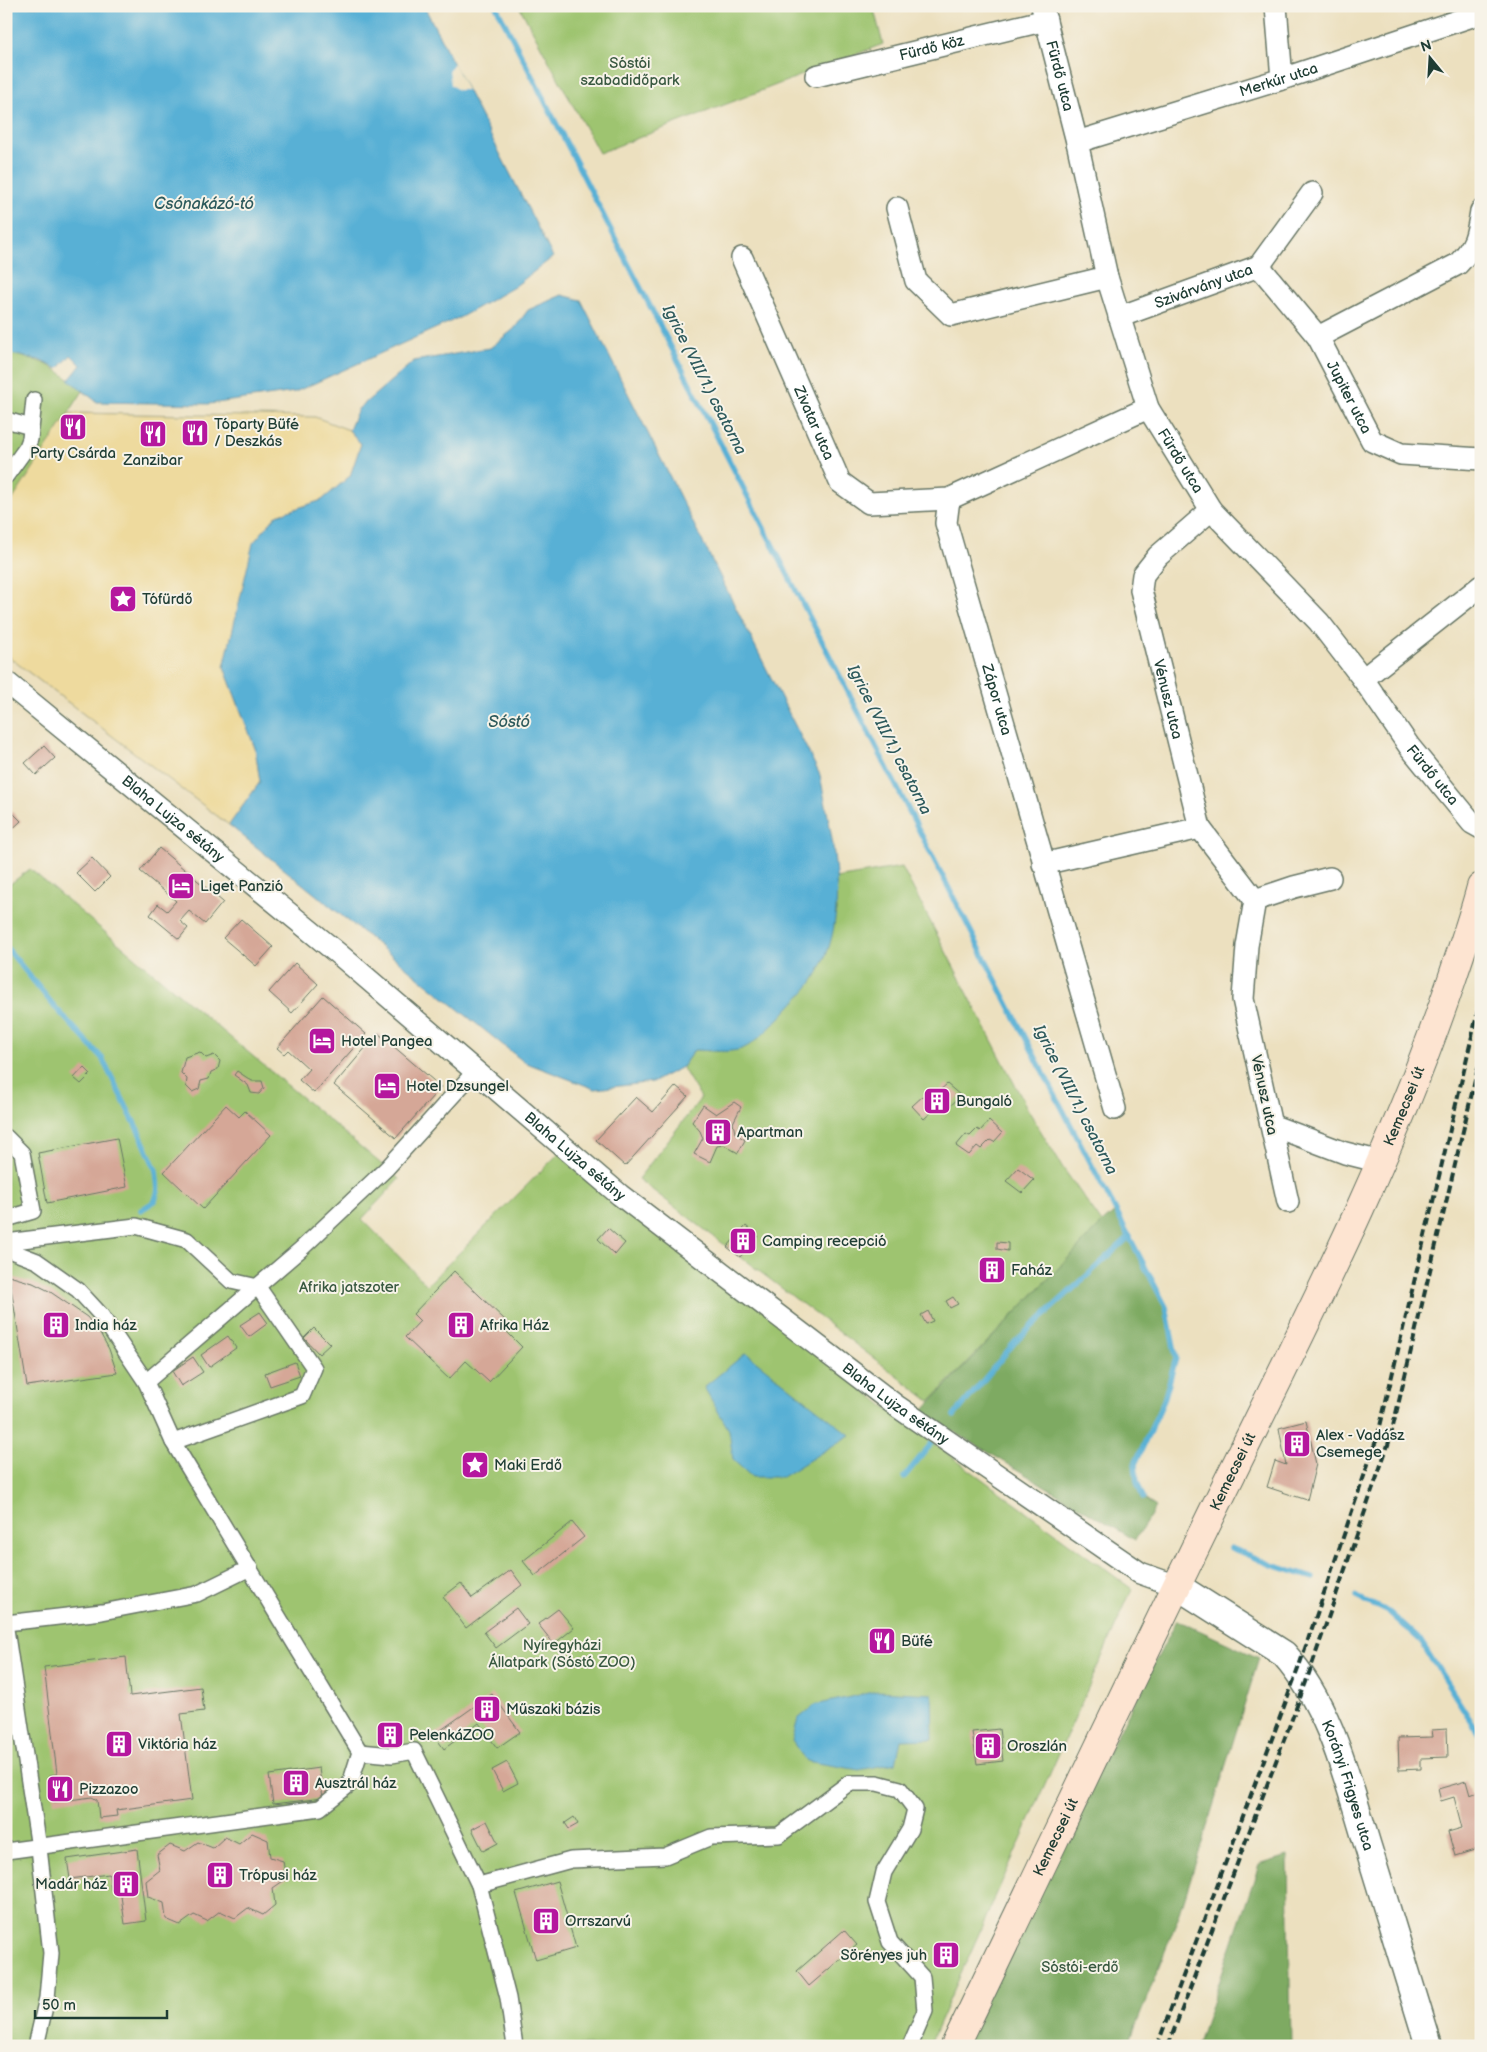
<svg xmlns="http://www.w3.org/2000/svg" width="1487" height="2052" viewBox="0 0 1487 2052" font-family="'Balsamiq Sans',sans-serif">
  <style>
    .green { fill: #9ec46f; stroke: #5e8052 }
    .forest { fill: #7eaa62; stroke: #4e744b }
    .sand { fill: #eeda9e; stroke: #868c69 }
    .water { fill: #58b0d5; stroke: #3c7684 }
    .pier { fill: #ece0bf }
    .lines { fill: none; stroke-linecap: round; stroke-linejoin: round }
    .stream { stroke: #58b0d5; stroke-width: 5.5 }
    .building { fill: #d5a797 }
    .pedestrian-casing { stroke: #677665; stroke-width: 18 }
    .minor-casing { stroke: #677665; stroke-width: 24 }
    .tertiary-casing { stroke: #677665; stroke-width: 29 }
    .secondary-casing { stroke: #677665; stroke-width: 30 }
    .pedestrian { stroke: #fff; stroke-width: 15 }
    .minor { stroke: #fff; stroke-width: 21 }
    .tertiary { stroke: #fff; stroke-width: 26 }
    .secondary { stroke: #fde4d1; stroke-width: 28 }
    .rail { stroke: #1f3d34; stroke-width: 4; stroke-dasharray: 8 4; stroke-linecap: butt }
    .labels { text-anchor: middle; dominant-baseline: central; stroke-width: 4; stroke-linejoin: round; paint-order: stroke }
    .street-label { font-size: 15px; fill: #1f3d34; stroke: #f7f3e8 }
    .park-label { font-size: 15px; fill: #385840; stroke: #f7f3e8 }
    .poi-label { font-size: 15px; fill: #1f3d34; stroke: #f7f3e8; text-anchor: start }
    .water-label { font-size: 16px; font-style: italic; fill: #2d5a5c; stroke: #f7f3e8 }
  </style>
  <rect width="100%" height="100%" fill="#f7f3e8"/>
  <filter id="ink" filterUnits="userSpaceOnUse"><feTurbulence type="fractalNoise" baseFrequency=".02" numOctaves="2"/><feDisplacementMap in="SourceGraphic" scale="10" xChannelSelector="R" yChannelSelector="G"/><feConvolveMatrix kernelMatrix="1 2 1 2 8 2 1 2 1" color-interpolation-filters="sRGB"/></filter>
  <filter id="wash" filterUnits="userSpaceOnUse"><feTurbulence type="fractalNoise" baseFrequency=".0096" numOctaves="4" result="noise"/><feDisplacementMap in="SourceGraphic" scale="20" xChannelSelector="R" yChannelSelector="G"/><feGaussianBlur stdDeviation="1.12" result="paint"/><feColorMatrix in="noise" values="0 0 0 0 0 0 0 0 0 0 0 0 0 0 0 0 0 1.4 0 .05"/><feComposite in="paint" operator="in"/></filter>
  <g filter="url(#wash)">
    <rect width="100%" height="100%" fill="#ece0bf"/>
    <g class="green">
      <path d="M519,6H873L883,44L599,153Z"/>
      <path d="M6,342L11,354C48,362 55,367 83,391L6,510Z"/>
      <path d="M902,867L1027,1108L1063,1168L1102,1223L930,1401L638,1179L701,1098L682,1067L694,1050L718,1051L836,913V878Z"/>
      <path d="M30,869L399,1179L362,1219L427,1285L561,1151L907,1424L1132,1589L929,2046H6V887Z"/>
    </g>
    <g class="forest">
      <path d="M1116,1211L1166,1307L1176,1358L1164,1400L1135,1464L1137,1482L1143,1498L1156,1507L1135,1540L921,1412L1102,1223Z"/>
      <path d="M1177,1620L1259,1658L1180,1913L1128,2046H963L1030,1902Z"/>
      <path d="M1288,1856L1291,2046H1197L1259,1865Z"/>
    </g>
    <path class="sand" d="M69,413L315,417L349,430L361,444L350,476L322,500L277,515L224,667L255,748L260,782L229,825L6,655V510Z"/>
    <g class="water">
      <path d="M6,6H424L553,257L514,287L461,317L295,392L209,404L97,402L69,380L81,365L71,355L58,369L39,360L11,354L6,342Z"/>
      <path d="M562,295L581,300L820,775C833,843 854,924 810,985C803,994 794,1002 786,1011C777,1021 756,1043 744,1048C731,1054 708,1050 694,1050L682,1067L653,1082L595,1089L524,1062L229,825L260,782L255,748L224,667L253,543L277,515L322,500L350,476L361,444L349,430L358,409L414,361L490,348L514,329L528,310Z"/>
      <path d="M746,1353L850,1435L782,1477H752L733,1460L729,1430L704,1387Z"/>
      <path d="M877,1691L932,1694L933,1739L901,1740L896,1763L859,1770L806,1761L792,1741L798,1719L815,1705Z"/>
    </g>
    <path class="pier" d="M454,63L467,90H458L451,85L449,70Z"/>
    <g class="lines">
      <g class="stream">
        <path d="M496,6L1041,1068L1166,1307L1176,1358L1164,1400L1135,1464L1137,1482L1143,1498"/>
        <path d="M6,947L54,1006L102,1058L139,1132L156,1170L158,1190L155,1201L141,1210"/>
        <path d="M954,1416L1015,1342L1130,1236"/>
        <path d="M904,1477L932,1443"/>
        <path d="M1231,1548L1272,1565L1313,1578"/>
        <path d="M1357,1597L1390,1613L1420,1640L1481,1737"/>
      </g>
    </g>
    <g id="blocks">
      <g class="building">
        <path d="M44,746L55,758L36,775L25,763Z"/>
        <path d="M6,806L21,821L6,835Z"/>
        <path d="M159,848L223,902L205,924L189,911L180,921L188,928L179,939L150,915L158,904L167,911L176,901L140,871Z"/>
        <path d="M92,858L110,877L95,892L76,873Z"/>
        <path d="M241,919L273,947L256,966L223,938Z"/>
        <path d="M295,963L318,984L292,1013L269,992Z"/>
        <path d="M323,996L366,1034L314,1093L299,1080L309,1069L288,1050L284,1054L277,1048Z"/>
        <path d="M378,1033L441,1087L396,1138L334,1085Z"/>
        <path d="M200,1052L206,1058L214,1055L220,1061L218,1069L211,1072L209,1079L201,1081L199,1089L192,1092L186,1086L187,1079L181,1073L185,1057Z"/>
        <path d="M84,1067L91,1074L81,1084L74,1078Z"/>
        <path d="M237,1071L252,1081H262L264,1088L259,1094L251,1093L248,1085L234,1075Z"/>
        <path d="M947,1084L961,1096L950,1106L947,1103L938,1111L936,1108L924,1119L912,1106L924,1095L927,1098L935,1090L938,1092Z"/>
        <path d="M676,1086L688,1096L625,1166L596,1140L636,1097L653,1112Z"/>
        <path d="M734,1102L741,1107L733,1123L735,1133L745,1140L738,1153L724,1145L717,1146L710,1162L694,1154L703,1138L700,1131L692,1122L703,1105L716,1114Z"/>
        <path d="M226,1105L239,1117L245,1111L271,1135L203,1209L164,1172Z"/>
        <path d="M989,1121L1002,1133L994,1142L990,1140L981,1149L977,1146L969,1155L956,1146L966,1134L970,1136L977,1129L980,1131Z"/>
        <path d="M117,1138L127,1187L47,1203L38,1153Z"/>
        <path d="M1018,1168L1034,1180L1022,1193L1006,1181Z"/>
        <path d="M746,1226L758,1236L740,1257L727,1247Z"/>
        <path d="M608,1228L625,1243L615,1255L598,1239Z"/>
        <path d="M997,1242L1008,1243V1251L997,1249Z"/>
        <path d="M990,1264L998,1269L993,1277L985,1271Z"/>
        <path d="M454,1271L507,1322L502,1327L522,1347L489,1382L466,1361L449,1379L405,1337L420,1321L413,1314Z"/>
        <path d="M9,1276L33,1283L49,1291L87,1317L100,1333L109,1349L117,1373L27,1386Z"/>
        <path d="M953,1297L958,1304L950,1308L946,1301Z"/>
        <path d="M928,1311L933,1321L926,1324L921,1315Z"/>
        <path d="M260,1312L268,1323L249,1337L240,1325Z"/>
        <path d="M314,1328L330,1344L319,1354L304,1338Z"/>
        <path d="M228,1336L236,1348L209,1367L201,1355Z"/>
        <path d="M193,1357L203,1372L181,1386L172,1371Z"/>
        <path d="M295,1362L300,1376L270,1386L265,1373Z"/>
        <path d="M1306,1421L1316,1464L1307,1500L1267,1487L1275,1461L1286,1465L1279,1428Z"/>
        <path d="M572,1522L584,1537L535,1576L523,1561Z"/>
        <path d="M511,1570L522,1585L466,1628L443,1597L461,1583L472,1598Z"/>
        <path d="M516,1608L528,1624L496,1648L484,1632Z"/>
        <path d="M558,1609L574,1628L554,1644L538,1624Z"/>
        <path d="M126,1657L130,1696L201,1687L204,1711L181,1714L192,1800L116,1810L117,1816L99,1818L97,1800L92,1797L54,1802L50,1775L57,1774L44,1667Z"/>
        <path d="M492,1694L520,1732L497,1748L479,1723L444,1749L434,1735Z"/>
        <path d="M381,1728L401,1730L399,1742L380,1741Z"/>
        <path d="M999,1729L1003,1761L977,1764L972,1732Z"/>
        <path d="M1447,1729L1448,1757L1421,1758V1769L1399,1770L1398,1738L1433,1737L1432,1730Z"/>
        <path d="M507,1762L518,1783L503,1791L492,1770Z"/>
        <path d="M319,1768L323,1798L273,1804L269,1775Z"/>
        <path d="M1466,1781L1470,1795L1481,1791V1848L1455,1856L1448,1832L1462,1828L1454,1797L1441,1801L1438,1789Z"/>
        <path d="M574,1817L578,1824L569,1829L565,1823Z"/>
        <path d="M487,1821L498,1843L483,1851L472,1829Z"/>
        <path d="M252,1833L268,1840L270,1857L283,1861L286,1879L273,1888L275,1905L263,1915L248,1908L235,1918L220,1911L207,1921L194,1915L180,1925L166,1919L164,1903L148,1897L146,1881L160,1870L157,1855L170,1845L185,1851L198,1842L213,1848L225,1837L239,1844Z"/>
        <path d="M137,1849L146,1921L125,1924L120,1889L111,1890L109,1874L70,1879L67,1859Z"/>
        <path d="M557,1881L576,1948L536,1960L516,1893Z"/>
        <path d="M844,1930L857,1945L809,1986L797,1971Z"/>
        <path d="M946,1943L956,1950L946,1966L936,1959Z"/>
      </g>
    </g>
  </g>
  <g filter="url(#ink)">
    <use href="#blocks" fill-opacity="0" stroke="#677665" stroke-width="1"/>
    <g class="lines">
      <g class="pedestrian-casing">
        <g id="pedestrian">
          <path d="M6,420L31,427"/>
          <path d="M6,476L27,447L30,439L34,400"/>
          <path d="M6,1137L22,1153L33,1211L6,1219"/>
          <path d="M6,1242L136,1226L187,1240L231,1281L258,1287L314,1368L302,1396L173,1442"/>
          <path d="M6,1249L37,1261L78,1290L101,1315L146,1382L173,1442L360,1752L350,1784L320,1808L6,1851"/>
          <path d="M146,1382L301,1249L387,1168L476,1070"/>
          <path d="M6,1623L102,1612L197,1594L250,1568"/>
          <path d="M6,1629L39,1848L51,1953L47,1998L36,2046"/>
          <path d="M360,1752L392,1755L414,1751L479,1885L508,1998L515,2046"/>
          <path d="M479,1885L571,1860L665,1856L711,1837L779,1835L849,1783H877L900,1789L915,1809L910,1829L884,1872L877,1902L890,1942L922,1977L925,2011L910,2046"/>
        </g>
      </g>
      <g class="minor-casing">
        <g id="minor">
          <path id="s1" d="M1042,6L1077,142L1107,277L1148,408L1211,510L1319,622L1363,679L1409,746L1472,823L1481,828"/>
          <path d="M1276,6L1282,79"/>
          <path id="s2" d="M816,76L1046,20"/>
          <path id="s3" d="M1077,142L1282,79L1481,13"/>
          <path d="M897,208L916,281L951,315L1107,277"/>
          <path id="s4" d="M742,258L840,482L869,503L949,499L1148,408"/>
          <path id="s5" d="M1259,266L1318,337L1372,441L1401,454L1481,459"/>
          <path id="s6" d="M1119,317L1259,266L1312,193"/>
          <path d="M1318,337L1458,264C1476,245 1477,236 1481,211"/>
          <path id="s7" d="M949,499L946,523L1115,1109"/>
          <path id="s8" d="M1211,510L1158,556L1143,575L1141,590L1200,828L1255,900"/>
          <path d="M1363,679L1481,586"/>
          <path id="s9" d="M6,682L341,956L620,1195L898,1407L1140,1573L1177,1586"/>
          <path d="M1043,864L1200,828"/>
          <path d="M1271,1125L1345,1153L1381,1162"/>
          <path d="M1288,1202L1243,999L1247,946L1255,900L1294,887L1330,878"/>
        </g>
      </g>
      <g class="tertiary-casing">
        <g id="tertiary">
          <path id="s10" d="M1177,1586L1284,1654C1332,1708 1348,1783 1369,1850C1389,1915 1409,1981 1429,2046"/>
        </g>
      </g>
      <g class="secondary-casing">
        <g id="secondary">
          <path id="s11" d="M955,2046C1047,1856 1137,1665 1231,1475C1311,1313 1394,1151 1452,979C1462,948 1473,918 1481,887"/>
        </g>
      </g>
      <use href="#pedestrian" class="pedestrian"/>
      <use href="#minor" class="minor"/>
      <use href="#tertiary" class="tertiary"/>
      <use href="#secondary" class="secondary"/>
      <g class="rail">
        <path d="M1157,2046L1298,1669L1378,1435L1481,998"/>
        <path d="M1168,2046L1306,1682L1390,1439L1481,1055"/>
      </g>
    </g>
  </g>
  <defs>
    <g id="restaurant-square" transform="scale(1.4375)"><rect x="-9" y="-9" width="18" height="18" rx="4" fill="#b5179e" stroke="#f7f3e8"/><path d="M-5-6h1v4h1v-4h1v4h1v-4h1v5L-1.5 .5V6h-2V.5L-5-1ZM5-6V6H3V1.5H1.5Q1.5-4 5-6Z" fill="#fff"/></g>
    <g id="sight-square" transform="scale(1.4375)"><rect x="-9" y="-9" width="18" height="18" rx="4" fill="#b5179e" stroke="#f7f3e8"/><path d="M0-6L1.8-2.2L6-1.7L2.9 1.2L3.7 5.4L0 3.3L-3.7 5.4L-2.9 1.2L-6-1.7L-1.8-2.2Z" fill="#fff"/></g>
    <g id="hotel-square" transform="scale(1.4375)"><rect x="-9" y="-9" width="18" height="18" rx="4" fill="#b5179e" stroke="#f7f3e8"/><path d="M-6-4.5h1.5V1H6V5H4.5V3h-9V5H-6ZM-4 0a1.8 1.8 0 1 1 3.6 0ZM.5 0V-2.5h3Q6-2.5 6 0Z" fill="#fff"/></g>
    <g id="building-square" transform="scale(1.4375)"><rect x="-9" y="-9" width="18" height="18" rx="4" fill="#b5179e" stroke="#f7f3e8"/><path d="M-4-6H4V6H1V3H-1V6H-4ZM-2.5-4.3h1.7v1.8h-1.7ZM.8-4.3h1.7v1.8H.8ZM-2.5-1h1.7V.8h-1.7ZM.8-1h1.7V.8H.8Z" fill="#fff"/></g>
  </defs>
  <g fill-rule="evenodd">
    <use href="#restaurant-square" x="73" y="427"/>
    <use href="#restaurant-square" x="195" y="433"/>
    <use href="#restaurant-square" x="153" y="434"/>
    <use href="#sight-square" x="123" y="599"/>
    <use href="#hotel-square" x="181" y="886"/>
    <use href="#hotel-square" x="322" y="1041"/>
    <use href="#hotel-square" x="387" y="1086"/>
    <use href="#building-square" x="937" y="1101"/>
    <use href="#building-square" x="718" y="1132"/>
    <use href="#building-square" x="743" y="1241"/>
    <use href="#building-square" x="992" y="1270"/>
    <use href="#building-square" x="56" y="1325"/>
    <use href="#building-square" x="461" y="1325"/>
    <use href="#building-square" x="1297" y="1444"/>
    <use href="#sight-square" x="475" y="1465"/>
    <use href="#restaurant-square" x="882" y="1641"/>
    <use href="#building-square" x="487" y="1709"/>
    <use href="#building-square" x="390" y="1735"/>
    <use href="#building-square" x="119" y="1744"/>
    <use href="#building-square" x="988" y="1746"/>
    <use href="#building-square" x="296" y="1783"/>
    <use href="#restaurant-square" x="60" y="1789"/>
    <use href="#building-square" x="220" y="1875"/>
    <use href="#building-square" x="126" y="1884"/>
    <use href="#building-square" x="546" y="1921"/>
    <use href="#building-square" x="946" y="1955"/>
  </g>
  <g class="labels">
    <g class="street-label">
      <text stroke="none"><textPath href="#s2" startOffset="119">Fürdő köz</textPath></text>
      <text stroke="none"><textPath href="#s1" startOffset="72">Fürdő utca</textPath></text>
      <text stroke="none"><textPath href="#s3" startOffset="211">Merkúr utca</textPath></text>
      <text stroke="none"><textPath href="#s6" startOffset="90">Szivárvány utca</textPath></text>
      <text stroke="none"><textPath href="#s5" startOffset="160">Jupiter utca</textPath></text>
      <text stroke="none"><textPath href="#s4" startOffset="180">Zivatar utca</textPath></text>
      <text stroke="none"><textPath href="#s1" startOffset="478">Fürdő utca</textPath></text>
      <text stroke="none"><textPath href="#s7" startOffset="208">Zápor utca</textPath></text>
      <text stroke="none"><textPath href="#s8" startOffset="222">Vénusz utca</textPath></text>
      <text stroke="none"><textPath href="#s1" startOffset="882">Fürdő utca</textPath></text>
      <text stroke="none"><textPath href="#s9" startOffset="216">Blaha Lujza sétány</textPath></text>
      <text transform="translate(1264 1095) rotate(78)">Vénusz utca</text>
      <text stroke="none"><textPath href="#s11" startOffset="1042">Kemecsei út</textPath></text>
      <text stroke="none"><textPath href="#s9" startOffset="741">Blaha Lujza sétány</textPath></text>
      <text stroke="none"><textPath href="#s9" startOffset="1146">Blaha Lujza sétány</textPath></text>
      <text stroke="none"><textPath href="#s11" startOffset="638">Kemecsei út</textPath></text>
      <text stroke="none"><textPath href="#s10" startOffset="274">Korányi Frigyes utca</textPath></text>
      <text stroke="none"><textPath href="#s11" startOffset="232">Kemecsei út</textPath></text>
    </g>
    <g class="park-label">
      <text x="630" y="63">Sóstói<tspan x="630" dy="17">szabadidőpark</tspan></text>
      <text x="349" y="1287">Afrika jatszoter</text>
      <text x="562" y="1645">Nyíregyházi<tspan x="562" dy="17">Állatpark (Sóstó ZOO)</tspan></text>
      <text x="1080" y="1967">Sóstói-erdő</text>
    </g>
    <g class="poi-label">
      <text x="214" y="424">Tóparty Büfé<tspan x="214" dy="17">/ Deszkás</tspan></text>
      <text x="73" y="453" text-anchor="middle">Party Csárda</text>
      <text x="153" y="460" text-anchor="middle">Zanzibar</text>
      <text x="142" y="599">Tófürdő</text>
      <text x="200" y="886">Liget Panzió</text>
      <text x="341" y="1041">Hotel Pangea</text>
      <text x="406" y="1086">Hotel Dzsungel</text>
      <text x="956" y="1101">Bungaló</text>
      <text x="737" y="1132">Apartman</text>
      <text x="762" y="1241">Camping recepció</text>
      <text x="1011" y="1270">Faház</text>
      <text x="75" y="1325">India ház</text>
      <text x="480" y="1325">Afrika Ház</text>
      <text x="1316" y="1435">Alex - Vadász<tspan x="1316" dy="17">Csemege</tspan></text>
      <text x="494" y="1465">Maki Erdő</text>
      <text x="901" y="1641">Büfé</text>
      <text x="506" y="1709">Műszaki bázis</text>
      <text x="409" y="1735">PelenkáZOO</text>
      <text x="138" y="1744">Viktória ház</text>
      <text x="1007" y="1746">Oroszlán</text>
      <text x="315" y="1783">Ausztrál ház</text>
      <text x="79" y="1789">Pizzazoo</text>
      <text x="239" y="1875">Trópusi ház</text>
      <text x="107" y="1884" text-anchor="end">Madár ház</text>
      <text x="565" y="1921">Orrszarvú</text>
      <text x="927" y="1955" text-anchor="end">Sörényes juh</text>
    </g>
    <g class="water-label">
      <text x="204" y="204">Csónakázó-tó</text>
      <text transform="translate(704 380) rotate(63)">Igrice (VIII/1.) csatorna</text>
      <text x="509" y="722">Sóstó</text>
      <text transform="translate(889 740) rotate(63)">Igrice (VIII/1.) csatorna</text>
      <text transform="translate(1075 1100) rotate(63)">Igrice (VIII/1.) csatorna</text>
    </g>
  </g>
  <rect width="1487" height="2052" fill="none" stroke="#f7f3e8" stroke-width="25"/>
  <g transform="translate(1430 58) rotate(342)" stroke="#f7f3e8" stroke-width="4" paint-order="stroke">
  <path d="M0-4L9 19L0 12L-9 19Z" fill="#1f3d34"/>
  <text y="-8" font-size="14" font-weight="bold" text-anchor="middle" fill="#1f3d34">N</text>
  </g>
  <path d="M35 2010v8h132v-8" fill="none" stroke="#1f3d34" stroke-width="2.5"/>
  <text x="42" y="2010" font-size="15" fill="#1f3d34" stroke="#f7f3e8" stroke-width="4" paint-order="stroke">50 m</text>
</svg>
